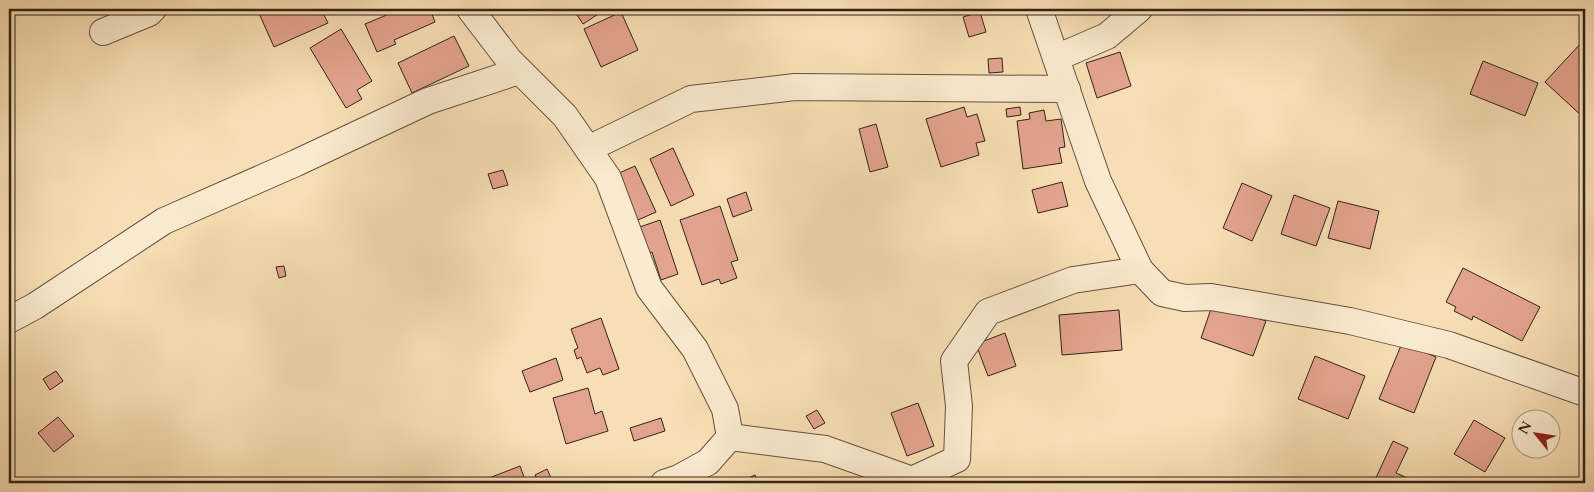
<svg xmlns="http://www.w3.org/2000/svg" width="1594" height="492" viewBox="0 0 1594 492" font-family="Cardo,serif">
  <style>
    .building { fill: #e3a48f; stroke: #33221b }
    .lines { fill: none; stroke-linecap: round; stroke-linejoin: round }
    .street-casing { stroke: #645141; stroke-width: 28 }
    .street { stroke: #faeace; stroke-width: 26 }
  </style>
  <rect width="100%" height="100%" fill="#f8deb4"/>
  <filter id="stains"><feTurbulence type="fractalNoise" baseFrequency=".004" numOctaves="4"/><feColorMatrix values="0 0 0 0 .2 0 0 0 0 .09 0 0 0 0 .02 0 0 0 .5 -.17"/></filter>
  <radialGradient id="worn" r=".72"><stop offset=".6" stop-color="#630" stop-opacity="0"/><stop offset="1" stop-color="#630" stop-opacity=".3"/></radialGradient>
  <g class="building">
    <path d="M264,9H321L328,23L274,47L258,11Z"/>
    <path d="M401,9H430L435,22L394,40L396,44L377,52L365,24Z"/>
    <path d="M573,9H606L583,24Z"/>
    <path d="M621,12L638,50L601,67L584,29Z"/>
    <path d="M980,12L986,32L969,37L963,17Z"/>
    <path d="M341,29L372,81L357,90L362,99L346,108L310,48Z"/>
    <path d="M454,36L469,66L412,93L398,63Z"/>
    <path d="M1581,43L1585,48V119L1545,82Z"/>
    <path d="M1120,52L1131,86L1097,98L1086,63Z"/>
    <path d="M1002,58L1003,72L989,73L988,59Z"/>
    <path d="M1483,61L1538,83L1525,116L1470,94Z"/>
    <path d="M964,107L967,117L977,114L985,141L976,143L979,155L941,167L926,119Z"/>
    <path d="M1020,107L1021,115L1007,117L1006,109Z"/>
    <path d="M1044,110L1046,121L1061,119L1065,147L1059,148L1062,163L1023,169L1017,121L1030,119L1029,113Z"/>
    <path d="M876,124L888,167L870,172L859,129Z"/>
    <path d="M673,148L694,195L671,206L650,159Z"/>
    <path d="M635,166L656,212L638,220L617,174Z"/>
    <path d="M503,170L508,185L493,189L488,174Z"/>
    <path d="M1062,182L1068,206L1038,213L1032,190Z"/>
    <path d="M1242,183L1272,196L1252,241L1223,228Z"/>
    <path d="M746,192L752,210L733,217L727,199Z"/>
    <path d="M1294,195L1330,208L1316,246L1281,234Z"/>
    <path d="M1338,201L1379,211L1370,249L1328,238Z"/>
    <path d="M720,206L738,260L731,262L737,278L721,284L719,279L702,285L680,220Z"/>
    <path d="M660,220L678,274L661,280L652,252L643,256L634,229Z"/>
    <path d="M284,266L286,276L279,278L276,267Z"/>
    <path d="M1463,268L1540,307L1522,341L1473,316L1472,320L1454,311L1456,307L1446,302Z"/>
    <path d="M1213,303L1266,321L1253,356L1201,338Z"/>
    <path d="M1119,310L1122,350L1062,355L1059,315Z"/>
    <path d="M601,318L619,369L603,375L600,368L587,373L581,357L577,359L574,350L578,348L571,329Z"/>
    <path d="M1005,333L1016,366L988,376L976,344Z"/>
    <path d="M1402,343L1436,357L1414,413L1379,399Z"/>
    <path d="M1315,356L1365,376L1348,419L1298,399Z"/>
    <path d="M556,358L563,380L530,392L522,371Z"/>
    <path d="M56,371L63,381L50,390L43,379Z"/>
    <path d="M588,388L595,414L602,411L608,431L566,444L553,398Z"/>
    <path d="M918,403L934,446L907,456L891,413Z"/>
    <path d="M817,410L825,423L814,429L806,416Z"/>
    <path d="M58,417L74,436L54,452L38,433Z"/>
    <path d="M661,418L665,431L634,441L630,428Z"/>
    <path d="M1474,420L1505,438L1485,472L1454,454Z"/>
    <path d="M1393,441L1408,448L1396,473L1419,483L1374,482Z"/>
    <path d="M520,466L525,480L517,483H485L484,480Z"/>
    <path d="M547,469L552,480L544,483H539L535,475Z"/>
    <path d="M755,475L758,483H742V481Z"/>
  </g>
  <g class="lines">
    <g class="street-casing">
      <g id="street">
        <path d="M470,9L509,60L565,116L608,178L649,288L695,349L725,409L730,437L708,462L679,478L664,483"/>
        <path d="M1039,9L1098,181L1140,270L1162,293L1185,298L1211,297L1350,321L1449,345L1585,393"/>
        <path d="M103,32L149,13L153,9"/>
        <path d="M1056,58L1107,36L1139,9"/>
        <path d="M588,149L691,99L795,87L1067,89"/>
        <path d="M9,320L35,306L164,221L296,163L428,101L519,71"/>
        <path d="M730,437L825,449L912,480"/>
        <path d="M912,483V480L957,459L959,406L954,361L988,312L1073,280L1140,270"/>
      </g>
    </g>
    <use href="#street" class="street"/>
  </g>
  <rect width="1594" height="492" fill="none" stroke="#f8deb4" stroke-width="30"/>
  <rect x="10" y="10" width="1574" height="472" fill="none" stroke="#33221b" stroke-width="2.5"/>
  <rect x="15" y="15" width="1564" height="462" fill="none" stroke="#33221b"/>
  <g transform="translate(1536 434) rotate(300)"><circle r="24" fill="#faeace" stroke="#aa9a86"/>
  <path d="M0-4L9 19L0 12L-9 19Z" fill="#8f2418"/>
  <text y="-8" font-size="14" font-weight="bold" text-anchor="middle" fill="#33221b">N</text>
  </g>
  <rect width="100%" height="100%" filter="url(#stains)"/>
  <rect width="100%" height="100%" fill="url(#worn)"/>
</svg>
